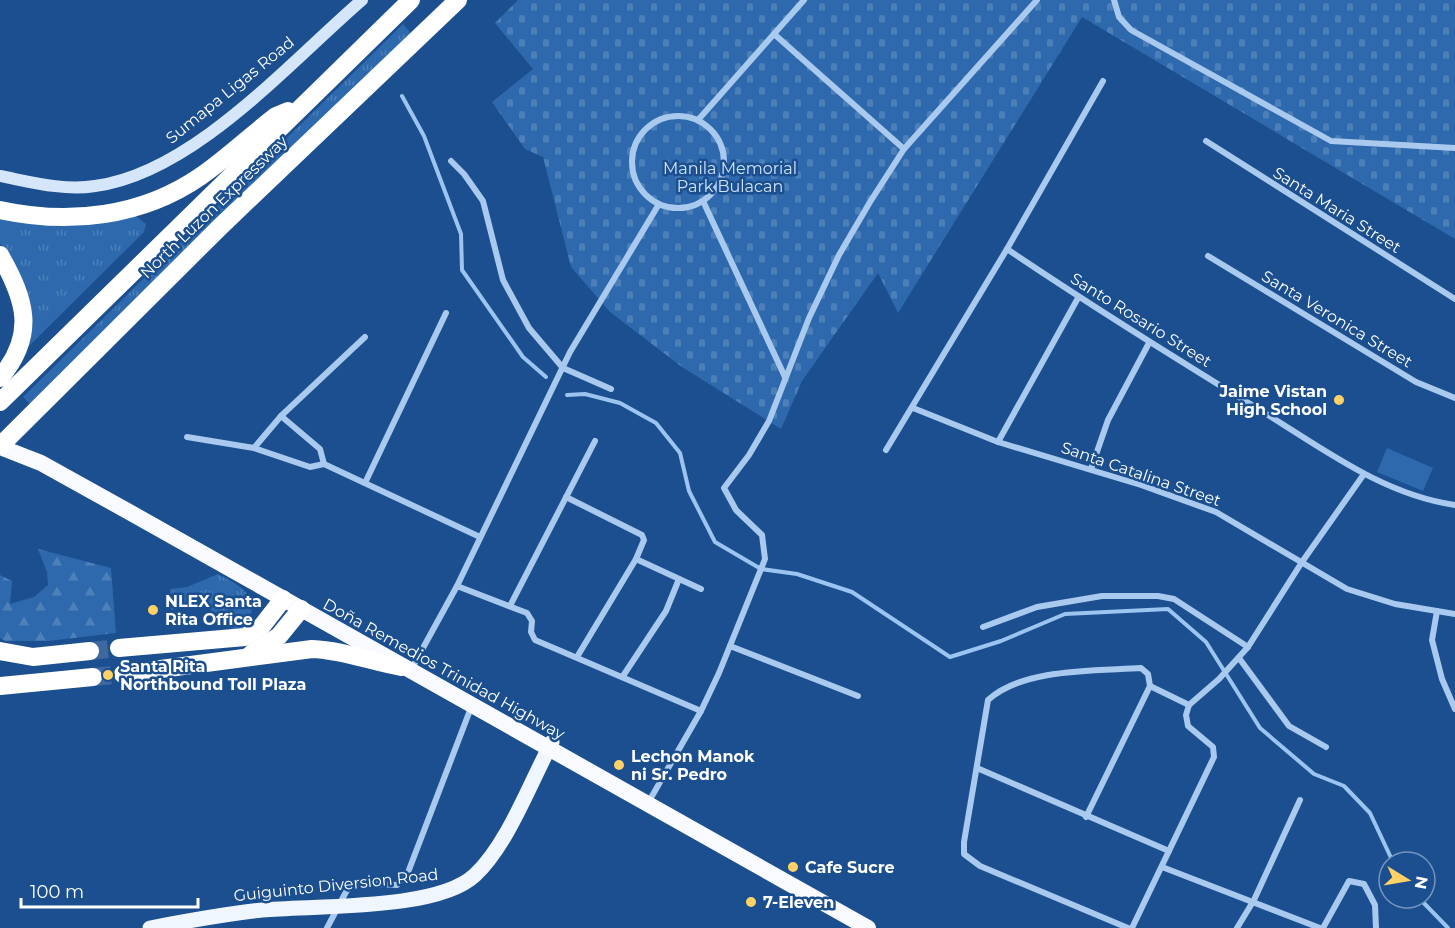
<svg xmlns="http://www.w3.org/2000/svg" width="1455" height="928" viewBox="0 0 1455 928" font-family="Montserrat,sans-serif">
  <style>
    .grass { fill: url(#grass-tufts) }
    .forest { fill: url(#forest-firs) }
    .cemetery { fill: url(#cemetery-stones) }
    .green { fill: #2e69ad }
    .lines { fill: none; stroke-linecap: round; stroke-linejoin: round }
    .stream { stroke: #9cc4f0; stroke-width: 4 }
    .motorway-tunnel { stroke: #3d69a0; stroke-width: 18; stroke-dasharray: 18 9; stroke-linecap: butt }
    .minor { stroke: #a9c9ee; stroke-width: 6 }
    .secondary { stroke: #d6e6fa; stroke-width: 12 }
    .primary { stroke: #f0f6ff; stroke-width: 15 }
    .trunk { stroke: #f8faff; stroke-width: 16 }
    .motorway { stroke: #fff; stroke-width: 18 }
    .poi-dot { fill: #ffd166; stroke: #1b4f8f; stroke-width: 2 }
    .labels { text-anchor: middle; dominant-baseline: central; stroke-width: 5; stroke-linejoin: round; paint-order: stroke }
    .street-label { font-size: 16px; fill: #fff; stroke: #1b4f8f }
    .park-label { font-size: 16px; fill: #cfe3fa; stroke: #1b4f8f }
    .poi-label { font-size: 16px; font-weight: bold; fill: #fff; stroke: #1b4f8f; text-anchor: start }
  </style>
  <defs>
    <pattern id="grass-tufts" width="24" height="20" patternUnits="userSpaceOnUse" patternTransform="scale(1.5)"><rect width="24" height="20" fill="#2e69ad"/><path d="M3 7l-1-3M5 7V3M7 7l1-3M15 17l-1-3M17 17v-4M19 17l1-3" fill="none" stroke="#4d80b9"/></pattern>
    <pattern id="forest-firs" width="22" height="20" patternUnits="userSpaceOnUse" patternTransform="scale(1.5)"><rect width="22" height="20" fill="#2e69ad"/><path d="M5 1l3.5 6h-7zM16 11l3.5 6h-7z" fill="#4d80b9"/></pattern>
    <pattern id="cemetery-stones" width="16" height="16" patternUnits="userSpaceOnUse" patternTransform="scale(1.5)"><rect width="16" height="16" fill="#2e69ad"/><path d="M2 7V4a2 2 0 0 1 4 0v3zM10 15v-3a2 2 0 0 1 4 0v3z" fill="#4d80b9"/></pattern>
  </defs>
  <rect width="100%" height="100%" fill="#1b4f8f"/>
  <g class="grass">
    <path d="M403,24L412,35L30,404L23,397Z"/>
    <path d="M132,213L146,224L144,232L26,349L17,269L0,243V217Z"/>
    <path d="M218,574C243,587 267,600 241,629C222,630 218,620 207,605L171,610L170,589L187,587Z"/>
  </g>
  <path class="forest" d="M38,549L111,568L116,633L48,641H5L0,638V575L12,581L10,604L34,597L48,585L47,572Z"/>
  <path class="cemetery" d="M518,0H1455V239L1082,17L898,313L878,273L802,381L781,429L682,367L610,312L571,267L543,157L525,149L492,102L533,69L495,23Z"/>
  <path class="green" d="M1387,448L1433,468L1423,491L1377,472Z"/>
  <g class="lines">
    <g class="stream">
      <path d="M402,96L424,136L461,234L462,270L523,357L546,377"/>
      <path d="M567,395L585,394L620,403L656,423L680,453L689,491L715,542L761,569L797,574L852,592L950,657L1001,641L1065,614L1168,609L1206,642L1260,728L1314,774L1344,786L1370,813L1393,862"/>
      <path d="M1419,898L1448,928"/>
    </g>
    <g class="motorway-tunnel">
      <path d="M90,651L119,648"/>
      <path d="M93,677L123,674"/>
    </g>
    <g class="minor">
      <path d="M1114,0L1119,17L1131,30L1331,141L1455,148"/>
      <path d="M774,34L904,149"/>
      <circle cx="678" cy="162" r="46"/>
      <path d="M698,120L804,0"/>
      <path d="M1206,141L1455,299"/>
      <path d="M451,161L464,174L483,201L503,280L529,328L563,368L611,389"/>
      <path d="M703,201L785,377"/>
      <path d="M1007,249C1090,305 1175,358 1260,410C1322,448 1383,495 1455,505"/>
      <path d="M1208,256L1416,382L1455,398"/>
      <path d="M913,408L998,442L1141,485L1216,512L1347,589L1395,604L1455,614"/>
      <path d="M281,416L320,449L324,464"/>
      <path d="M187,437L254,448L310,467L324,464L480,537"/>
      <path d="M998,442L1078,298"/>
      <path d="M254,448L281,416L365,337"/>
      <path d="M886,450L1007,249L1103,81"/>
      <path d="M1091,469L1108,420L1149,343"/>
      <path d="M365,483L446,313"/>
      <path d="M566,497L642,535L644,540L636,559L577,657"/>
      <path d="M636,559L701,589"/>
      <path d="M457,586L527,613L532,621L531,632L535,640L701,711"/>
      <path d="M510,606L595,441"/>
      <path d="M1437,611L1432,640L1442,679L1455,709"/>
      <path d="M983,627L1037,607L1102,596H1158L1174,599L1248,647"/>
      <path d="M730,646L858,696"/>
      <path d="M1239,658L1289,726L1326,747"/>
      <path d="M412,668L457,586L570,352L659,204"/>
      <path d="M623,676L666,611L679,579"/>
      <path d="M1150,686L1189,705"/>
      <path d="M977,768L1169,851"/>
      <path d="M648,803L701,711L719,673L765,559L762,535L736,510L724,488L749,455L769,421L809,318L839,255L870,202L904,149L1037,0"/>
      <path d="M1086,817L1150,686L1148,674L1141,668C1095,671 1023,668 988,700L964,842V854L980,866L1128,928"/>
      <path d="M1162,867L1320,928"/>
      <path d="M327,928L347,890L359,883L397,885L407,875L472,705"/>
      <path d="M1132,928L1214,757L1213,747L1188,726L1186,715L1189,705L1219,679L1248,647L1302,562L1364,474"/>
      <path d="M1237,928L1254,900L1300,800"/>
      <path d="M1323,928L1349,881L1364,884L1375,905L1376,928"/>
    </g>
    <path class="secondary" d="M0,176C31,182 64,191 95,186C193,173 289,63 362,0"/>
    <path class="primary" d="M150,928C187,921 224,914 262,910C315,905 437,911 475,875C508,844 530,783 552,742"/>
    <path class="trunk" d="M0,447L41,463L131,513L868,928"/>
    <g class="motorway">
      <path d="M0,210C69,225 142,217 201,176C227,158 251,135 276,116L288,111"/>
      <path d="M0,255C25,299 37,334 0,378"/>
      <path d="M0,402L411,0"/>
      <path d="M0,446L220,227L458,0"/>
      <path d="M119,648L245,637L262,626L283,599"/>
      <path d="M0,651L33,657L90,651"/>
      <path d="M251,654L279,636L301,609"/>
      <path d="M123,674L312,649C343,650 372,662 402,667"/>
      <path d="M0,686L93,677"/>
    </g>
  </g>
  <g class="poi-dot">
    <circle cx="1339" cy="400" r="6"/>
    <circle cx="153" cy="610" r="6"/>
    <circle cx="108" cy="675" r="6"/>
    <circle cx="619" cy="765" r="6"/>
    <circle cx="793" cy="867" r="6"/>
    <circle cx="751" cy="902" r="6"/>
  </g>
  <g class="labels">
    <g class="street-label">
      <text transform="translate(230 90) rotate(-39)">Sumapa Ligas Road</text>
      <text transform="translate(214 207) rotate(-44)">North Luzon Expressway</text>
      <text transform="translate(1337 210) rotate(32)">Santa Maria Street</text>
      <text transform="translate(1337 319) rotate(31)">Santa Veronica Street</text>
      <text transform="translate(1141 320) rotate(32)">Santo Rosario Street</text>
      <text transform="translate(1141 474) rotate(19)">Santa Catalina Street</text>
      <text transform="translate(444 669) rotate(29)">Doña Remedios Trinidad Highway</text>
      <text transform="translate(336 885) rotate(-6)">Guiguinto Diversion Road</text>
    </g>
    <g class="park-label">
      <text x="730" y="168">Manila Memorial<tspan x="730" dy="18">Park Bulacan</tspan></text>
    </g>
    <g class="poi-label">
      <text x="1327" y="391" text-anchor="end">Jaime Vistan<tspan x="1327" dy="18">High School</tspan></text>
      <text x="165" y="601">NLEX Santa<tspan x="165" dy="18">Rita Office</tspan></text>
      <text x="120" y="666">Santa Rita<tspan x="120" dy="18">Northbound Toll Plaza</tspan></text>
      <text x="631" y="756">Lechon Manok<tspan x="631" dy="18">ni Sr. Pedro</tspan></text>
      <text x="805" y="867">Cafe Sucre</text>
      <text x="763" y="902">7-Eleven</text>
    </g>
  </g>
  <g transform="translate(1407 880) rotate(101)"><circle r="28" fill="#1b4f8f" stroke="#7695bc" stroke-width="1.5"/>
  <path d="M0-4.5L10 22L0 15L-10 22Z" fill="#ffd166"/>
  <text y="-9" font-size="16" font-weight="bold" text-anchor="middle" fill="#ffffff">N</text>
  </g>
  <path d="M21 898v9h177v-9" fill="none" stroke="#ffffff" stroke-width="3"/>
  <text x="30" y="898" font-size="18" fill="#ffffff" stroke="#1b4f8f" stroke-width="4.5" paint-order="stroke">100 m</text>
</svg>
